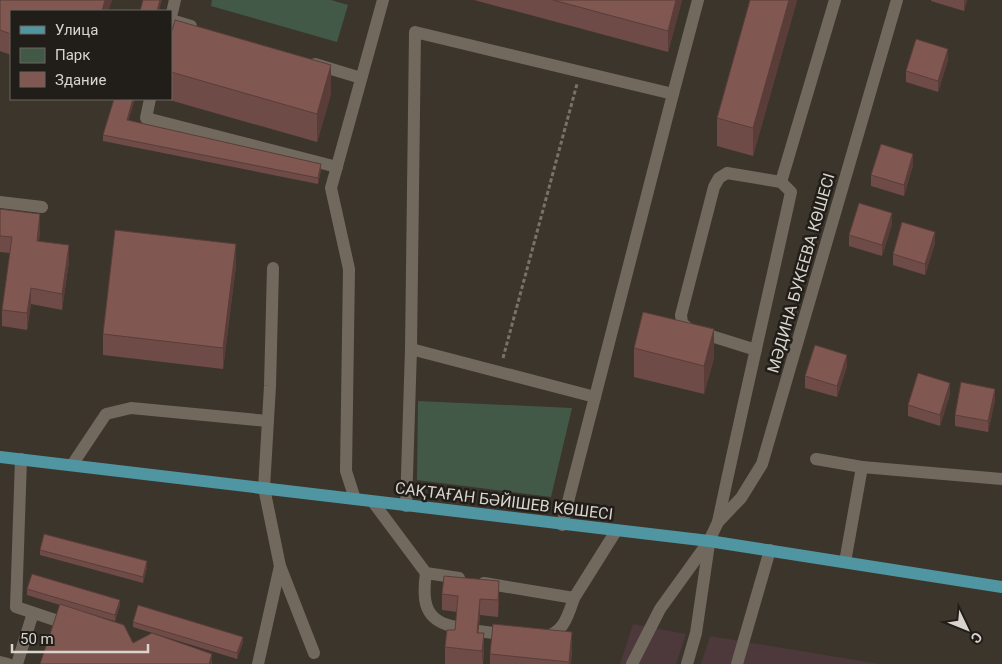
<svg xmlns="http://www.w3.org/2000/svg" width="1002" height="664" viewBox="0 0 1002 664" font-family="Roboto,sans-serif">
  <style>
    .commercial { fill: #4d383b }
    .green { fill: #435948 }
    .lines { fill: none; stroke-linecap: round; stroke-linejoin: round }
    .path { stroke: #787269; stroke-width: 3; stroke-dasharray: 4 2.5; stroke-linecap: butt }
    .minor { stroke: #72695e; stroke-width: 12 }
    .major { stroke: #5095a2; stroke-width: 12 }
    .wall { fill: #6e4b46 }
    .shaded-wall { fill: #5a3d39 }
    .building { fill: #805751; stroke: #5a3d39 }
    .labels { text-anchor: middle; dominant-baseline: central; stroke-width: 5; stroke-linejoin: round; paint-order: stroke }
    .street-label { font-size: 16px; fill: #d9d5ce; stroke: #211d19 }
  </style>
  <rect width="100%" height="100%" fill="#3c352b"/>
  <g class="commercial">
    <path d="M633,624L686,634L676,664H620Z"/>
    <path d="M710,636L880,664H701Z"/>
  </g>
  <g class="green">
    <path d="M212,0H331L348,5L337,42L211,6Z"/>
    <path d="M418,401L572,408L551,497L417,480Z"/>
  </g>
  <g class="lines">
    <path class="path" d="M503,358L577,84"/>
    <g class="minor">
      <path d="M171,17L175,0"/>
      <path d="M171,20L191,26"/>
      <path d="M315,64L361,78"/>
      <path d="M673,94L698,0"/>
      <path d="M150,99L146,118L337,167"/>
      <path d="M781,182L835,0"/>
      <path d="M0,202L42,207"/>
      <path d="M411,349L415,32L673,94L595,397"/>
      <path d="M21,459L16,607L70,625"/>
      <path d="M816,459L862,467"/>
      <path d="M72,465L106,414L131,408L268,421"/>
      <path d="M355,499L346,471L349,269L331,188L383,0"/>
      <path d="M373,502L426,573L459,578"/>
      <path d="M406,506L411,349L595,397L562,525"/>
      <path d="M718,522C741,412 767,302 791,192L781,182L727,173L719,178L714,187L681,315L682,323L689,329L756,350"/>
      <path d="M845,562L862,467L1002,479"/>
      <path d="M280,566L314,653"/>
      <path d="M426,573C422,601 424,622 457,627"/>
      <path d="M484,583L574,598L616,531"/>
      <path d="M478,631L509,635"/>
      <path d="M542,637C563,635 568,616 574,598"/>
      <path d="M0,662L8,664"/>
      <path d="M17,664L33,613"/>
      <path d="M258,664L280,566L264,488L270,386L273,268"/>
      <path d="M632,664L660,609L709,541L718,522L741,498L762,464L897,0"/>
      <path d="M687,664L696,633L709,544"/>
      <path d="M737,664L770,550"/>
    </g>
    <path class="major" d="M0,457L709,541L1002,587"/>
  </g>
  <g class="wall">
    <path d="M0,0H112L108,11H11V55L0,51Z"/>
    <path d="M474,0H682L668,52Z"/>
    <path d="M797,0L753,156L717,146V118Z"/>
    <path d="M931,0H967L964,11L931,1Z"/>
    <path d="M171,35L331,94L317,142L166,99H171Z"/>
    <path d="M948,60L938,92L906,82V71Z"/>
    <path d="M129,120L321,170L318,184L103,141V135Z"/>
    <path d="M913,165L904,196L871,186V175Z"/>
    <path d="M0,209L40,231L39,241L69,261L62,310L31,304L27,330L2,326V310L10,253L0,252Z"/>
    <path d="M892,224L882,256L849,246V235Z"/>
    <path d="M935,243L925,275L893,265V254Z"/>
    <path d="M236,265L223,369L103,355V334Z"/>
    <path d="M634,348L714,358L704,394L634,377Z"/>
    <path d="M847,366L837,397L805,388V376Z"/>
    <path d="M950,394L940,426L908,416V405Z"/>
    <path d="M995,400L988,432L955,426V415Z"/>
    <path d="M40,550L147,567L143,583L40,555Z"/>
    <path d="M27,589L120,605L115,621L77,610L133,643L212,664H40L60,605L27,595Z"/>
    <path d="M442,594L499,597L498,617L480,615L478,633L484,650L483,664H445V647L455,630L457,612L442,610Z"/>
    <path d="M133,622L243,642L237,659L133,627Z"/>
    <path d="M572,649L571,664H490V654Z"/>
  </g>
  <g class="shaded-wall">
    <path d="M105,0H112L108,11H102Z"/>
    <path d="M160,0H162L159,11H157Z"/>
    <path d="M676,0H682L668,52V31Z"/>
    <path d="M789,0H797L753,156V128Z"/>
    <path d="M964,0H967L964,11Z"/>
    <path d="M948,49V60L938,92V81Z"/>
    <path d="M331,65V94L317,142V114Z"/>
    <path d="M133,99H135L127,126V120Z"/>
    <path d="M913,154V165L904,196V185Z"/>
    <path d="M321,164V170L318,184V178Z"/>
    <path d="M892,213V224L882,256V245Z"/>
    <path d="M40,214V231L37,257V241Z"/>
    <path d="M935,232V243L925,275V264Z"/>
    <path d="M236,244V265L223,369V348Z"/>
    <path d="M69,245V261L62,310V294Z"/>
    <path d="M31,288V304L27,330V313Z"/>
    <path d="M714,329V358L704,394V366Z"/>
    <path d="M847,355V366L837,397V386Z"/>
    <path d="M950,383V394L940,426V415Z"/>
    <path d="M995,389V400L988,432V421Z"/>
    <path d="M147,561V567L143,583V577Z"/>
    <path d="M499,581V597L498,617V600Z"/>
    <path d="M480,599V615L477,649V633Z"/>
    <path d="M120,600V605L115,621V615Z"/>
    <path d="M572,632V649L571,664H569Z"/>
    <path d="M484,633V650L482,664V651Z"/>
    <path d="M243,637V642L237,659V653Z"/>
    <path d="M212,654V664H209Z"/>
  </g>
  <g class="building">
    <path d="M0,0H105L102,11H11V34L0,30Z"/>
    <path d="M143,0H160L157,11H140Z"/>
    <path d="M553,0H676L668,31Z"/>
    <path d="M750,0H789L753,128L717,118Z"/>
    <path d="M175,20L331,65L317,114L171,72V35Z"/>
    <path d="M916,39L948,49L938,81L906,71Z"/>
    <path d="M114,99H133L127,120L321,164L318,178L103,135Z"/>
    <path d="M881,144L913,154L904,185L871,175Z"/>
    <path d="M859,203L892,213L882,245L849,235Z"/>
    <path d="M0,209L40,214L37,241L69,245L62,294L31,288L27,313L2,310L12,237L0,236Z"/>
    <path d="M902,222L935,232L925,264L893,254Z"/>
    <path d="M115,230L236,244L223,348L103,334Z"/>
    <path d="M643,312L714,329L704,366L634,348Z"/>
    <path d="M815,345L847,355L837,386L805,376Z"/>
    <path d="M918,373L950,383L940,415L908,405Z"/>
    <path d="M961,382L995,389L988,421L955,415Z"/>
    <path d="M44,534L147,561L143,577L40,550Z"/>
    <path d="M32,574L120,600L115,615L27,589Z"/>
    <path d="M444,576L499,581L498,600L480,599L477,633H484L482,651L445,647L447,630H455L458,596L442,594Z"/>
    <path d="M60,604L124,625L133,643L152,633L212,654L209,664H40Z"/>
    <path d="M138,605L243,637L237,653L133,622Z"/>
    <path d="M493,624L572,632L569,662L490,654Z"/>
  </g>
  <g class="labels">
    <g class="street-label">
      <text transform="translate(801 273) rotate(-74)">МӘДИНА БУКЕЕВА КӨШЕСІ</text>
      <text transform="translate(504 501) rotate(7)">САҚТАҒАН БӘЙІШЕВ КӨШЕСІ</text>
    </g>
  </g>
  <rect x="10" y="10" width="162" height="90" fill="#211d19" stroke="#6b6761"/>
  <rect x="20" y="26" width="25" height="8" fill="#5095a2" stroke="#6b6761"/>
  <text x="55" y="35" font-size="15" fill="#d9d5ce">Улица</text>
  <rect x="20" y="48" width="25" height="15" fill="#435948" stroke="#6b6761"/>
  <text x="55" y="60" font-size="15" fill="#d9d5ce">Парк</text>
  <rect x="20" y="72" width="25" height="15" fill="#805751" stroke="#6b6761"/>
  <text x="55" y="85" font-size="15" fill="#d9d5ce">Здание</text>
  <g transform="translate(967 629) rotate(133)" stroke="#211d19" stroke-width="4" paint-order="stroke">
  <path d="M0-4L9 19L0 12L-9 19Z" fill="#d9d5ce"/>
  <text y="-8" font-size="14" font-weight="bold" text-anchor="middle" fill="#d9d5ce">С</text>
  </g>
  <path d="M12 644v8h136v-8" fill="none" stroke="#d9d5ce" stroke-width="2.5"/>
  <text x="20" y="644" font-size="15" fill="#d9d5ce" stroke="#211d19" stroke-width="4" paint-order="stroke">50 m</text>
</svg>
